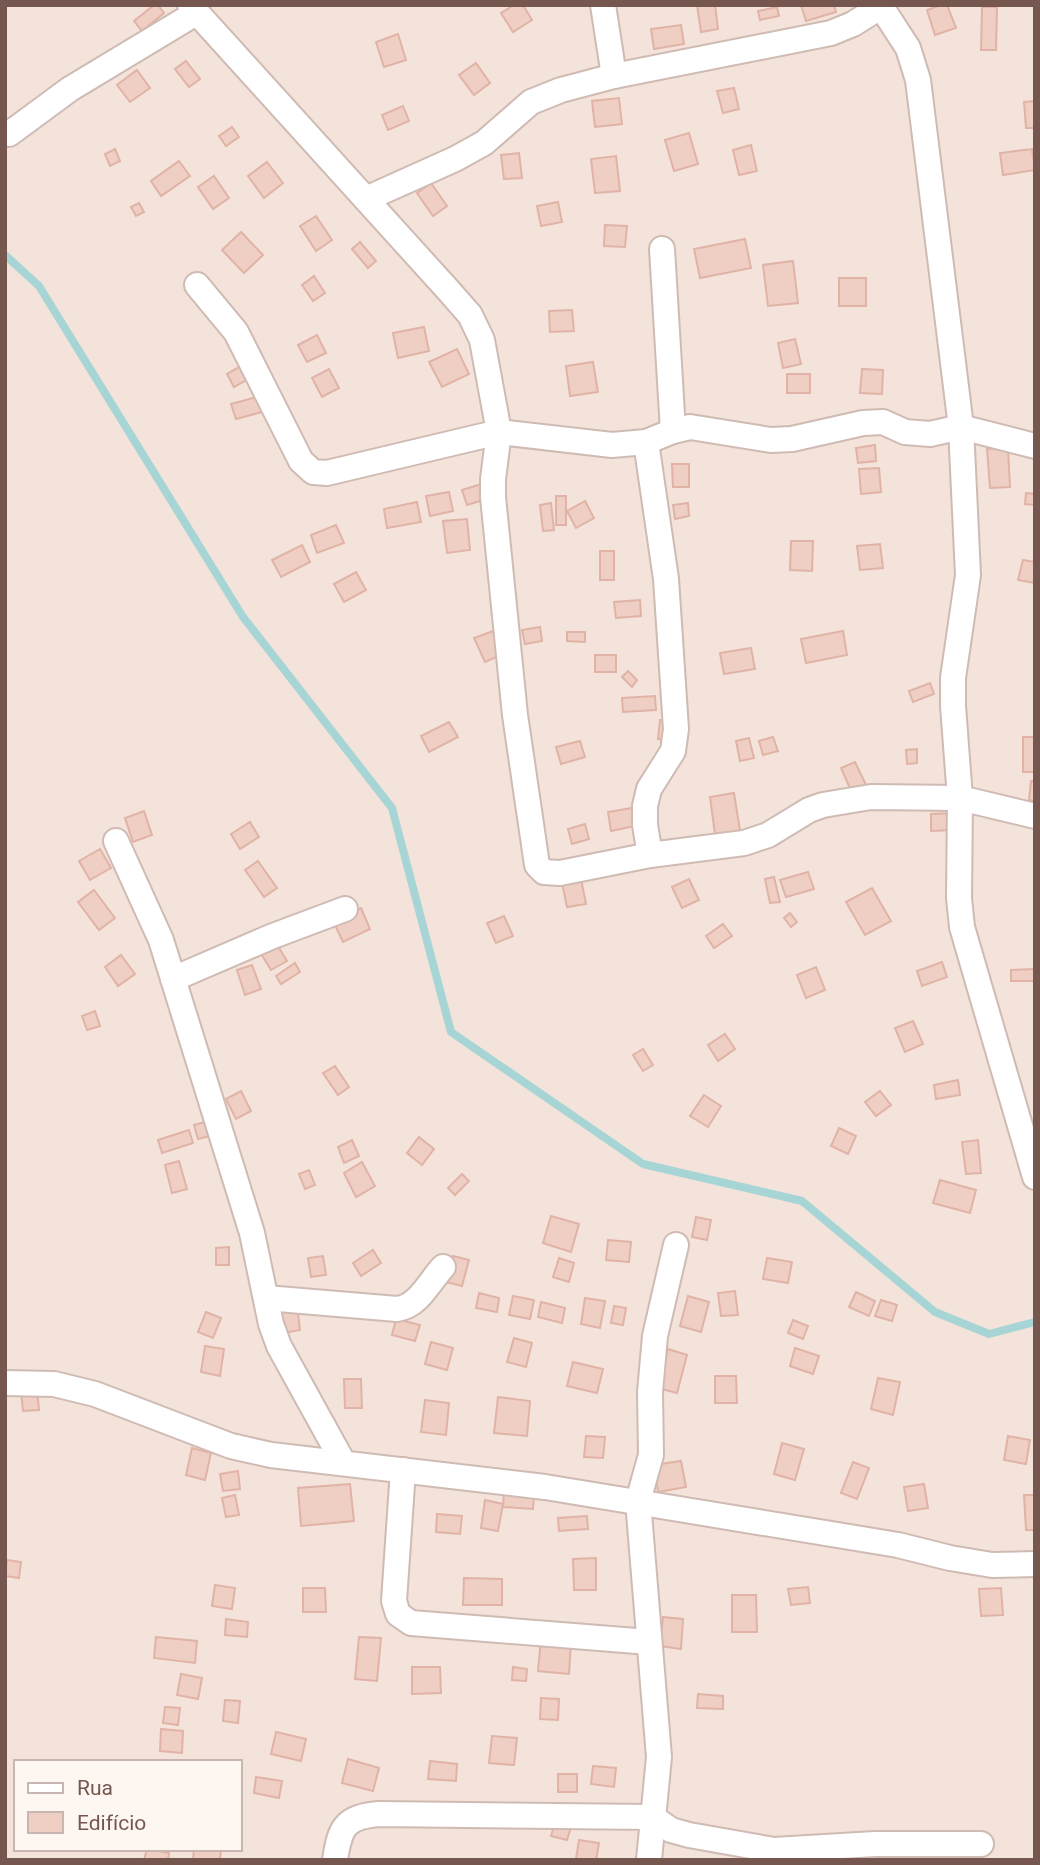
<svg xmlns="http://www.w3.org/2000/svg" width="1040" height="1865" viewBox="0 0 1040 1865" font-family="Roboto,sans-serif">
  <style>
    .residential { fill: #f3e3da; fill-rule: evenodd }
    .lines { fill: none; stroke-linecap: round; stroke-linejoin: round }
    .stream { stroke: #a7d5d5; stroke-width: 8 }
    .building { fill: #efcfc4; stroke: #e1b3a6; stroke-width: 2 }
    .street-casing { stroke: #cfbbb3; stroke-width: 28 }
    .street { stroke: #fff; stroke-width: 24 }
  </style>
  <rect width="100%" height="100%" fill="#fbf2eb"/>
  <path class="residential" d="M5,5H1035V1860H5ZM16,1762H240V1849H16Z"/>
  <g class="lines">
    <path class="stream" d="M5,255L39,286L243,617L392,808L451,1032L643,1164L802,1201L935,1312L989,1334L1035,1322"/>
  </g>
  <g class="building">
    <path d="M154,5H158L164,13L142,31L134,21Z"/>
    <path d="M514,5H523L532,20L513,32L501,13Z"/>
    <path d="M697,5H715L718,29L701,32Z"/>
    <path d="M801,5H834L836,12L806,21Z"/>
    <path d="M941,5H947L956,28L935,35L927,10Z"/>
    <path d="M777,7L779,16L760,20L758,11Z"/>
    <path d="M982,7H997L996,50H981Z"/>
    <path d="M681,25L684,44L654,49L651,29Z"/>
    <path d="M398,34L406,60L384,67L376,42Z"/>
    <path d="M186,61L200,79L189,87L175,69Z"/>
    <path d="M476,63L490,83L474,95L459,75Z"/>
    <path d="M137,70L150,88L130,102L117,85Z"/>
    <path d="M734,88L739,109L723,113L717,91Z"/>
    <path d="M619,98L622,124L595,127L592,101Z"/>
    <path d="M1035,101V128H1026L1024,102Z"/>
    <path d="M403,106L409,121L388,130L382,115Z"/>
    <path d="M232,127L239,137L226,146L219,136Z"/>
    <path d="M689,133L698,164L674,171L665,140Z"/>
    <path d="M751,145L757,171L739,175L733,150Z"/>
    <path d="M115,149L120,161L110,166L105,154Z"/>
    <path d="M1032,149L1035,170L1003,175L1000,153Z"/>
    <path d="M519,153L522,178L504,179L501,155Z"/>
    <path d="M616,156L620,191L595,193L591,159Z"/>
    <path d="M179,161L190,176L161,196L151,181Z"/>
    <path d="M267,162L283,183L264,198L248,176Z"/>
    <path d="M214,176L229,198L213,209L198,187Z"/>
    <path d="M431,183L447,206L433,216L417,193Z"/>
    <path d="M558,202L562,222L541,226L537,206Z"/>
    <path d="M139,203L144,212L136,216L131,207Z"/>
    <path d="M316,216L332,240L316,251L300,226Z"/>
    <path d="M605,225L627,226L625,247L604,246Z"/>
    <path d="M241,232L263,255L244,273L222,250Z"/>
    <path d="M745,239L751,268L700,278L694,249Z"/>
    <path d="M360,242L376,261L368,268L352,249Z"/>
    <path d="M793,261L798,303L768,306L763,265Z"/>
    <path d="M314,276L325,293L313,301L302,285Z"/>
    <rect x="839" y="278" width="27" height="28"/>
    <path d="M572,310L574,331L550,332L549,311Z"/>
    <path d="M424,327L429,351L398,358L393,333Z"/>
    <path d="M317,335L326,353L307,362L298,345Z"/>
    <path d="M795,339L801,364L783,368L778,343Z"/>
    <path d="M457,349L469,374L442,387L429,362Z"/>
    <path d="M593,362L598,392L570,396L566,366Z"/>
    <path d="M241,366L248,379L234,387L227,374Z"/>
    <path d="M329,369L339,388L322,397L312,378Z"/>
    <path d="M862,369L883,370L882,394L860,393Z"/>
    <rect x="787" y="374" width="23" height="19"/>
    <path d="M257,397L262,412L236,419L231,404Z"/>
    <path d="M875,445L876,461L858,463L856,448Z"/>
    <path d="M1008,448L1010,487L990,488L987,449Z"/>
    <path d="M672,464H689V487H673Z"/>
    <path d="M879,468L881,492L861,494L859,469Z"/>
    <path d="M485,483L490,498L467,505L462,490Z"/>
    <path d="M449,492L453,511L430,516L426,496Z"/>
    <path d="M1026,493L1035,494V505L1025,504Z"/>
    <rect x="556" y="496" width="10" height="29"/>
    <path d="M585,501L594,518L576,528L567,511Z"/>
    <path d="M417,502L421,522L387,528L384,509Z"/>
    <path d="M551,503L554,530L543,531L540,505Z"/>
    <path d="M688,503L689,516L675,519L673,505Z"/>
    <path d="M467,519L470,550L447,553L443,521Z"/>
    <path d="M336,525L344,543L317,553L311,535Z"/>
    <path d="M791,541H813L812,571L790,570Z"/>
    <path d="M880,544L883,568L860,570L857,546Z"/>
    <path d="M302,545L310,562L281,577L272,560Z"/>
    <rect x="600" y="551" width="14" height="29"/>
    <path d="M1023,560L1035,562V583L1018,580Z"/>
    <path d="M356,572L366,590L344,602L334,584Z"/>
    <path d="M640,600L641,616L616,618L614,602Z"/>
    <path d="M540,627L542,641L525,644L522,630Z"/>
    <path d="M493,631L503,654L485,662L474,638Z"/>
    <path d="M843,631L847,655L806,663L801,639Z"/>
    <path d="M567,632H585V642L567,641Z"/>
    <path d="M751,648L755,669L724,674L720,653Z"/>
    <rect x="595" y="655" width="21" height="17"/>
    <path d="M628,671L637,680L632,687L622,677Z"/>
    <path d="M930,683L934,694L913,702L909,691Z"/>
    <path d="M655,696L656,710L623,712L622,698Z"/>
    <path d="M660,720L671,721L670,740L658,739Z"/>
    <path d="M449,722L458,737L429,752L421,736Z"/>
    <path d="M773,737L778,751L763,755L759,741Z"/>
    <rect x="1023" y="737" width="12" height="35"/>
    <path d="M749,738L754,758L740,761L736,741Z"/>
    <path d="M580,741L585,757L561,764L556,747Z"/>
    <path d="M917,749V763L907,764L906,750Z"/>
    <path d="M855,762L867,787L852,793L841,768Z"/>
    <path d="M1031,781H1035V801L1029,800Z"/>
    <path d="M734,793L740,831L715,834L710,797Z"/>
    <path d="M632,808L635,826L611,831L608,812Z"/>
    <path d="M144,811L152,835L133,842L125,818Z"/>
    <path d="M954,813V830L931,831V814Z"/>
    <path d="M250,822L259,837L240,849L231,834Z"/>
    <path d="M585,824L589,839L572,844L568,829Z"/>
    <path d="M100,849L111,868L90,880L79,861Z"/>
    <path d="M258,861L277,888L264,897L245,870Z"/>
    <path d="M808,872L814,889L786,897L780,880Z"/>
    <path d="M774,877L780,902L770,903L765,879Z"/>
    <path d="M581,879L586,904L567,907L562,883Z"/>
    <path d="M689,879L699,900L682,908L672,887Z"/>
    <path d="M872,888L891,921L865,935L846,902Z"/>
    <path d="M94,890L115,918L99,930L78,902Z"/>
    <path d="M361,908L370,929L343,942L333,921Z"/>
    <path d="M790,913L797,922L791,927L784,918Z"/>
    <path d="M504,916L513,936L496,943L487,923Z"/>
    <path d="M723,924L732,936L714,948L706,936Z"/>
    <path d="M276,943L287,961L271,970L260,952Z"/>
    <path d="M121,955L135,974L118,986L105,967Z"/>
    <path d="M942,962L947,977L922,986L917,971Z"/>
    <path d="M295,963L300,972L281,984L276,976Z"/>
    <path d="M252,965L261,989L245,995L237,970Z"/>
    <path d="M816,967L825,990L806,998L797,975Z"/>
    <path d="M1035,969V981H1011V970Z"/>
    <path d="M95,1011L100,1026L87,1030L82,1016Z"/>
    <path d="M913,1021L923,1044L905,1052L895,1028Z"/>
    <path d="M725,1034L735,1049L718,1061L708,1045Z"/>
    <path d="M643,1049L653,1065L643,1071L633,1055Z"/>
    <path d="M335,1066L349,1087L338,1095L323,1073Z"/>
    <path d="M958,1080L960,1095L936,1099L934,1085Z"/>
    <path d="M241,1091L251,1111L236,1119L226,1099Z"/>
    <path d="M880,1091L891,1105L876,1116L865,1102Z"/>
    <path d="M704,1095L721,1106L708,1127L690,1116Z"/>
    <path d="M209,1121L214,1135L198,1139L194,1125Z"/>
    <path d="M839,1128L856,1136L848,1154L831,1146Z"/>
    <path d="M189,1130L193,1143L162,1153L158,1140Z"/>
    <path d="M419,1137L434,1149L422,1165L407,1153Z"/>
    <path d="M352,1140L359,1156L344,1163L338,1147Z"/>
    <path d="M978,1140L981,1173L966,1174L962,1142Z"/>
    <path d="M179,1161L187,1189L172,1193L165,1165Z"/>
    <path d="M362,1162L375,1186L356,1197L344,1173Z"/>
    <path d="M309,1170L315,1185L305,1189L299,1174Z"/>
    <path d="M462,1174L469,1181L455,1195L448,1188Z"/>
    <path d="M940,1180L976,1190L970,1213L933,1203Z"/>
    <path d="M551,1216L579,1224L571,1252L543,1243Z"/>
    <path d="M696,1217L711,1220L707,1240L692,1237Z"/>
    <path d="M608,1240L631,1242L629,1262L606,1260Z"/>
    <path d="M229,1247V1265H216V1248Z"/>
    <path d="M373,1250L381,1263L361,1276L353,1263Z"/>
    <path d="M323,1256L326,1275L311,1277L308,1258Z"/>
    <path d="M453,1256L469,1260L462,1286L446,1282Z"/>
    <path d="M559,1258L574,1263L569,1282L553,1277Z"/>
    <path d="M767,1258L792,1262L788,1283L763,1279Z"/>
    <path d="M735,1291L738,1315L721,1316L718,1293Z"/>
    <path d="M856,1292L875,1301L869,1316L849,1307Z"/>
    <path d="M479,1293L499,1298L497,1312L476,1308Z"/>
    <path d="M513,1296L534,1300L530,1319L509,1315Z"/>
    <path d="M688,1296L709,1302L701,1332L680,1326Z"/>
    <path d="M585,1298L605,1301L600,1328L581,1324Z"/>
    <path d="M881,1300L897,1305L892,1321L875,1316Z"/>
    <path d="M541,1302L565,1308L562,1323L538,1317Z"/>
    <path d="M297,1306L300,1330L283,1333L279,1309Z"/>
    <path d="M614,1306L626,1308L623,1325L611,1323Z"/>
    <path d="M206,1312L221,1318L213,1338L198,1332Z"/>
    <path d="M396,1319L420,1325L415,1341L392,1335Z"/>
    <path d="M793,1320L808,1326L803,1339L788,1333Z"/>
    <path d="M514,1338L532,1343L526,1367L507,1362Z"/>
    <path d="M431,1342L453,1348L447,1370L425,1364Z"/>
    <path d="M205,1346L224,1349L220,1376L201,1372Z"/>
    <path d="M795,1348L819,1356L813,1374L790,1366Z"/>
    <path d="M668,1349L687,1355L677,1393L658,1388Z"/>
    <path d="M573,1362L603,1369L597,1393L567,1386Z"/>
    <path d="M715,1376H736L737,1403H715Z"/>
    <path d="M878,1378L900,1382L893,1415L871,1409Z"/>
    <path d="M344,1379H361L362,1408H345Z"/>
    <path d="M37,1390L39,1410L23,1411L21,1392Z"/>
    <path d="M498,1397L530,1401L527,1436L494,1433Z"/>
    <path d="M425,1400L449,1403L446,1435L421,1432Z"/>
    <path d="M586,1436L605,1437L603,1458L584,1457Z"/>
    <path d="M1008,1436L1030,1440L1026,1464L1004,1460Z"/>
    <path d="M782,1443L804,1449L795,1480L774,1474Z"/>
    <path d="M192,1448L211,1453L205,1480L186,1475Z"/>
    <path d="M681,1461L686,1487L658,1492L654,1465Z"/>
    <path d="M853,1462L869,1468L857,1499L841,1493Z"/>
    <path d="M238,1471L240,1489L223,1491L220,1474Z"/>
    <path d="M350,1484L354,1521L301,1526L298,1488Z"/>
    <path d="M924,1484L928,1508L908,1511L904,1487Z"/>
    <path d="M504,1492L534,1495L533,1509L503,1507Z"/>
    <path d="M235,1495L239,1515L226,1517L222,1498Z"/>
    <path d="M1024,1495H1035V1530H1026Z"/>
    <path d="M485,1500L503,1504L498,1531L481,1528Z"/>
    <path d="M437,1514L462,1516L460,1534L436,1532Z"/>
    <path d="M587,1516L588,1529L559,1531L558,1518Z"/>
    <path d="M596,1558V1590H574L573,1559Z"/>
    <path d="M7,1560L21,1562L19,1578L5,1576Z"/>
    <path d="M464,1578L502,1579V1605H463Z"/>
    <path d="M215,1585L235,1588L232,1609L212,1606Z"/>
    <path d="M808,1587L810,1603L791,1605L788,1589Z"/>
    <path d="M303,1588H325L326,1612H303Z"/>
    <path d="M1001,1588L1003,1615L981,1616L979,1589Z"/>
    <path d="M732,1595H756L757,1632H732Z"/>
    <path d="M663,1617L683,1619L681,1649L660,1646Z"/>
    <path d="M226,1619L248,1622L247,1637L225,1635Z"/>
    <path d="M156,1637L197,1641L195,1663L154,1658Z"/>
    <path d="M359,1637L381,1638L377,1681L355,1679Z"/>
    <path d="M541,1639L571,1642L569,1674L538,1671Z"/>
    <path d="M412,1667H440L441,1693L412,1694Z"/>
    <path d="M513,1667L527,1669L526,1681L512,1680Z"/>
    <path d="M181,1674L202,1678L198,1699L177,1695Z"/>
    <path d="M698,1694L723,1696V1709L697,1708Z"/>
    <path d="M541,1698L559,1699L558,1720L540,1719Z"/>
    <path d="M225,1700L240,1701L238,1723L223,1721Z"/>
    <path d="M165,1707L180,1708L178,1725L163,1723Z"/>
    <path d="M161,1729L183,1731L182,1753L160,1751Z"/>
    <path d="M276,1732L306,1739L301,1761L271,1754Z"/>
    <path d="M492,1736L517,1738L514,1765L489,1763Z"/>
    <path d="M348,1759L379,1768L373,1791L342,1783Z"/>
    <path d="M430,1761L457,1764L456,1781L428,1779Z"/>
    <path d="M593,1766L616,1768L614,1787L591,1784Z"/>
    <rect x="558" y="1774" width="19" height="18"/>
    <path d="M256,1777L282,1781L279,1798L254,1793Z"/>
    <path d="M555,1823L571,1827L567,1840L551,1836Z"/>
    <path d="M579,1840L599,1843L596,1860L576,1859Z"/>
    <path d="M147,1849L169,1853L168,1860H144Z"/>
    <path d="M194,1849H221L220,1860H193Z"/>
  </g>
  <g class="lines">
    <g class="street-casing">
      <g id="street">
        <path d="M190,5L449,291L470,315L482,340L499,432L493,479V497L515,715L537,865L544,872L560,873L650,855L744,843L768,835L809,810L823,805L871,797L960,798L1035,816"/>
        <path d="M603,5L614,76"/>
        <path d="M880,5L908,48L918,80L961,427L968,575L953,678V706L960,798L959,898L962,927L1035,1177"/>
        <path d="M9,134L70,89L196,13"/>
        <path d="M366,199L455,159L484,143L531,102L561,90L614,76L831,33L853,24L880,7"/>
        <path d="M662,249L673,431"/>
        <path d="M197,285L236,332L301,461L313,472L327,473L499,432L612,445L646,442L673,431L690,427L771,440L792,439L863,423L883,422L905,432L930,434L961,427L1035,446"/>
        <path d="M646,442L666,579L676,729L673,751L649,789L645,806V825L650,855"/>
        <path d="M116,841L161,940L252,1233L271,1324L279,1346L343,1462"/>
        <path d="M173,979L273,936L345,909"/>
        <path d="M266,1298L397,1309C419,1306 429,1282 443,1267"/>
        <path d="M5,1383L54,1384L95,1394L231,1446L271,1455L545,1487L898,1545L950,1558L992,1565L1035,1564"/>
        <path d="M403,1470L394,1601L398,1614L411,1623L649,1642"/>
        <path d="M335,1860C340,1828 344,1817 379,1814L652,1817L671,1830L689,1835L774,1850L875,1844H981"/>
        <path d="M649,1860L659,1757L638,1501L651,1455L650,1392L655,1336L676,1245"/>
      </g>
    </g>
    <use href="#street" class="street"/>
  </g>
  <rect width="1040" height="1865" fill="none" stroke="#75574f" stroke-width="14"/>
  <rect x="14" y="1760" width="228" height="91" fill="#fef7f1" stroke="#c7b7b0" stroke-width="2"/>
  <rect x="28" y="1783" width="35" height="10" fill="#ffffff" stroke="#c7b7b0" stroke-width="2"/>
  <text x="77" y="1795" font-size="21" fill="#75574f">Rua</text>
  <rect x="28" y="1812" width="35" height="21" fill="#efcfc4" stroke="#c7b7b0" stroke-width="2"/>
  <text x="77" y="1830" font-size="21" fill="#75574f">Edifício</text>
</svg>
